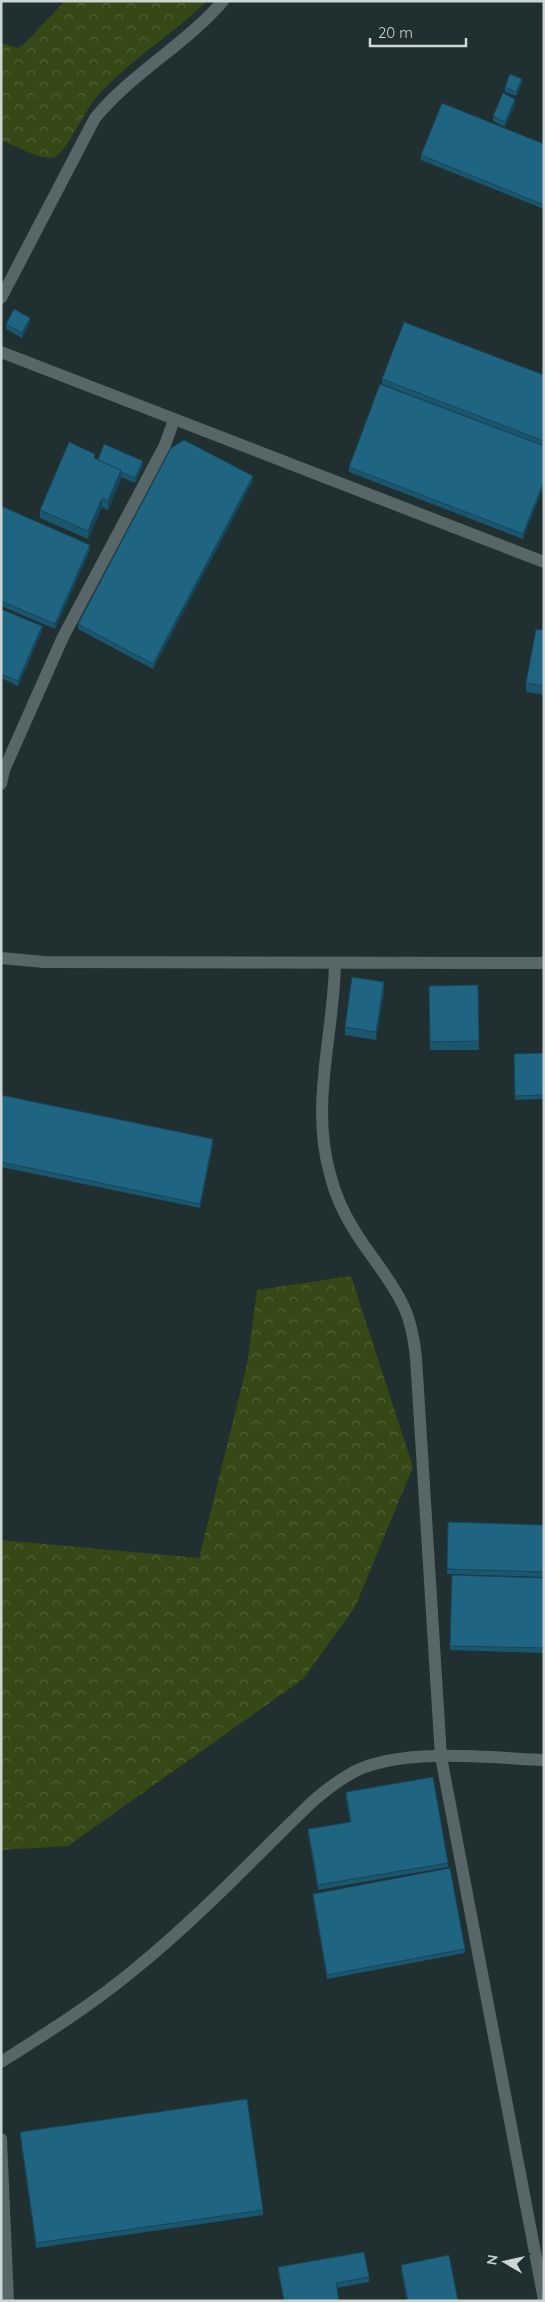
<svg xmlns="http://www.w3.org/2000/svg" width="545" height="2302" viewBox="0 0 545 2302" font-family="Quicksand,sans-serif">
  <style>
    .forest { fill: url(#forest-crowns) }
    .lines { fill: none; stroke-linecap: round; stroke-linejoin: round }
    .minor { stroke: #576767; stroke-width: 12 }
    .wall { fill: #1b566f }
    .shaded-wall { fill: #16465a }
    .building { fill: #1f6481; stroke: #16465a }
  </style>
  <defs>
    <pattern id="forest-crowns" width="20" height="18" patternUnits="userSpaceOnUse" patternTransform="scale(1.25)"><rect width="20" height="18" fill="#364815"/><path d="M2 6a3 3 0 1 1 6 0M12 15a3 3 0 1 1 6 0" fill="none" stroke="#526236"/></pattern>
  </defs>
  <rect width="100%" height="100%" fill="#202f2f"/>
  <g class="forest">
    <path d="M65,1H207C171,36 126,62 94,100C85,112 65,153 55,157C44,162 13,145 1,140V43L17,48L23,45Z"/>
    <path d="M351,1276L413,1467L355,1607L303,1679L68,1846L1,1850V1540L199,1558L247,1365L257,1290Z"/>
  </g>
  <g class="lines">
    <g class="minor">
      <path d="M1,298L95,118C132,73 185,45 223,1"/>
      <path d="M1,352L544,562"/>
      <path d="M1,784L4,770L63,637L165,445L174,420"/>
      <path d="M1,958L44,962L544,963"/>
      <path d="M335,963C334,1034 310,1104 330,1174C335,1195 345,1216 356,1233C371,1257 390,1278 402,1303C411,1320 414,1339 416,1358L441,1757L544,2300"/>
      <path d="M1,2062C47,2033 93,2004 135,1969C198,1918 254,1858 312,1802C327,1789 343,1776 362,1768C414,1748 489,1758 544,1760"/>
      <path d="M1,2139L8,2301"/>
    </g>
  </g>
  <g class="wall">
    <path d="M522,83L516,96L505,92V87Z"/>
    <path d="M515,104L505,127L493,121V116Z"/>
    <path d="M544,144V209L421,160V155Z"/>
    <path d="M30,322L22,338L6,329V324Z"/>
    <path d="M544,375V446L382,384V379Z"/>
    <path d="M544,446L523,539L349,472V467Z"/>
    <path d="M95,459L98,460L143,466L135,483L121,477V479L108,510L102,507L88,539L40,518V510Z"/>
    <path d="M253,481L153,669L78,629V624Z"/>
    <path d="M1,506L90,550L55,629L1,606Z"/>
    <path d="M1,609L42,631L18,686L1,678Z"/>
    <path d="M544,630V695L526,692V683Z"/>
    <path d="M478,985L479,1050H430L429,986Z"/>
    <path d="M384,991L376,1040L345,1035V1027Z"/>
    <path d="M544,1053V1099L515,1100L514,1054Z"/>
    <path d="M1,1095L213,1144L200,1208L1,1167Z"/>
    <path d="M448,1522L544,1525V1577L447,1574Z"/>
    <path d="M452,1575L544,1578V1653L450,1650Z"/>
    <path d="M346,1792L448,1863V1867L318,1890L308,1834V1829L350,1822L346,1797Z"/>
    <path d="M313,1894L465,1949V1953L327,1979L313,1899Z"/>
    <path d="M20,2132L263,2210V2215L36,2248L20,2136Z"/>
    <path d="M401,2265L458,2301H407L401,2270Z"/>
    <path d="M278,2267L369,2277V2282L337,2288L339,2301H284L278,2272Z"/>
  </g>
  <g class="shaded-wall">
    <path d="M522,79V83L516,96V92Z"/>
    <path d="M515,99V104L505,127V122Z"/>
    <path d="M30,318V322L22,338V333Z"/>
    <path d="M143,461V466L135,483V478Z"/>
    <path d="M121,470V479L108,510V501Z"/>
    <path d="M253,476V481L153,669V664Z"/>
    <path d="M544,481V486L523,539V534Z"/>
    <path d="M102,498V507L88,539V531Z"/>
    <path d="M90,545V550L55,629V624Z"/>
    <path d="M42,626V631L18,686V681Z"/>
    <path d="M384,982V991L376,1040V1032Z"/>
    <path d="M213,1139V1144L200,1208V1204Z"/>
  </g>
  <g class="building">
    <path d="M510,74L522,79L516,92L505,87Z"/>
    <path d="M503,93L515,99L505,122L493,116Z"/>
    <path d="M442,103L544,144V205L421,155Z"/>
    <path d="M14,309L30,318L22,333L6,324Z"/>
    <path d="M404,322L544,375V441L382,379Z"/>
    <path d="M380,384L544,446V481L523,534L349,467Z"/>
    <path d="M184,440L253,476L153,664L78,624L171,448Z"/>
    <path d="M69,442L95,454L94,458L121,470L108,501L102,498L88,531L40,510Z"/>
    <path d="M104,444L143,461L135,478L121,472V470L98,460Z"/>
    <path d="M1,506L90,545L55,624L1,601Z"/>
    <path d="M1,609L42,626L18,681L1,674Z"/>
    <path d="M536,629L544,630V686L526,683Z"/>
    <path d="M352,977L384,982L376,1032L345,1027Z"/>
    <path d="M478,985L479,1041L430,1042L429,986Z"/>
    <path d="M544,1053V1095L515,1096L514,1054Z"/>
    <path d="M1,1095L213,1139L200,1204L1,1162Z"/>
    <path d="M448,1522L544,1525V1572L447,1569Z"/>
    <path d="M452,1575L544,1578V1648L450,1646Z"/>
    <path d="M433,1777L448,1863L318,1885L308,1829L351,1822L346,1792Z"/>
    <path d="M450,1868L465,1949L327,1975L313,1894Z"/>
    <path d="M247,2099L263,2210L36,2243L20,2132Z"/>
    <path d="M364,2252L369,2277L336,2283L339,2301H284L278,2267Z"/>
    <path d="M449,2255L458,2301H408L401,2265Z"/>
  </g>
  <rect width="545" height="2302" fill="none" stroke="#ccd6d5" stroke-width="5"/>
  <g transform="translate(505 2262) rotate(279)" stroke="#202f2f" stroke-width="4" paint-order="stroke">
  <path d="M0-4L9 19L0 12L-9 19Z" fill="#ccd6d5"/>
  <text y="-8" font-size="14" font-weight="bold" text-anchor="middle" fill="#ccd6d5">N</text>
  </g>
  <path d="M370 38v8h96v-8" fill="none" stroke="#ccd6d5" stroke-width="2.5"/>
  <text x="378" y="38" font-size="15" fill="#ccd6d5" stroke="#202f2f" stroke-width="4" paint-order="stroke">20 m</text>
</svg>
